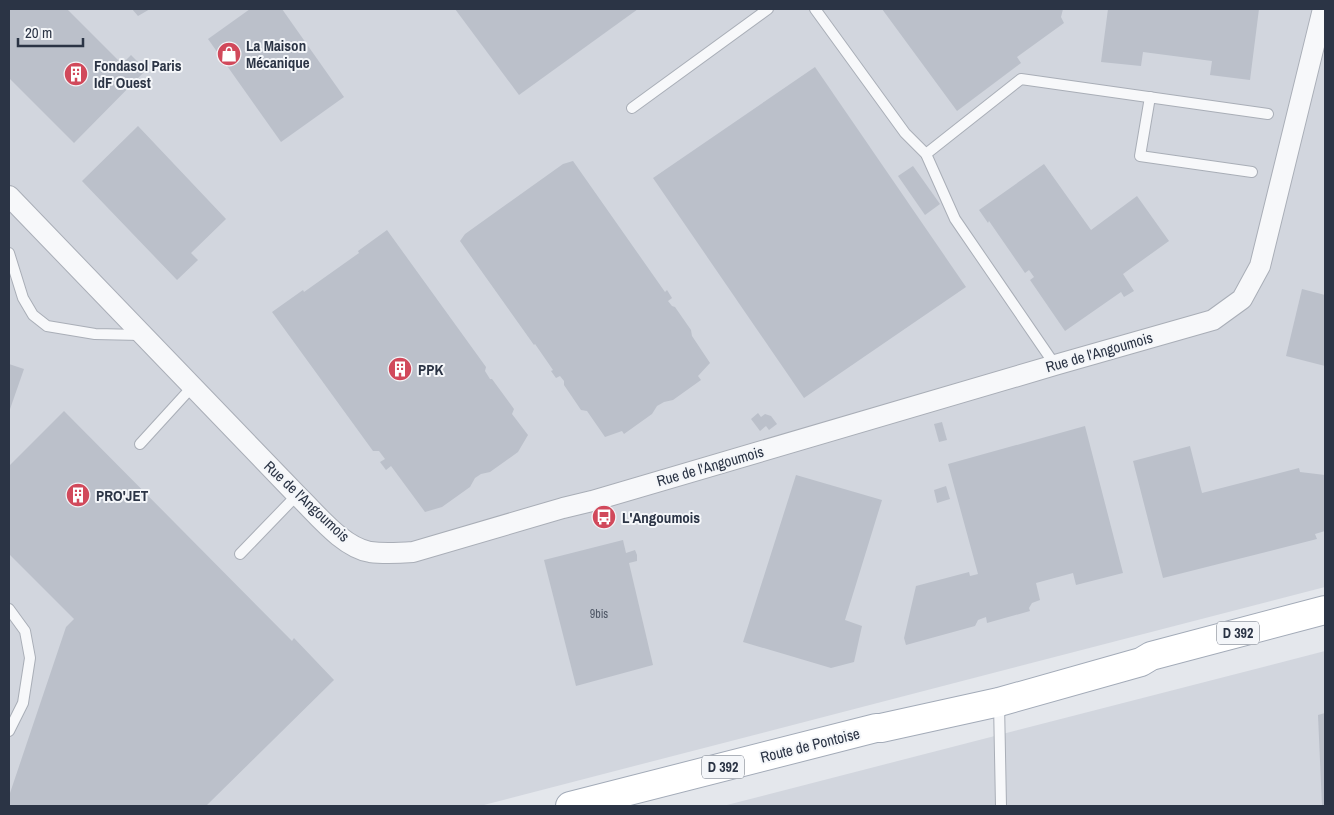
<svg xmlns="http://www.w3.org/2000/svg" width="1334" height="815" viewBox="0 0 1334 815" font-family="'Archivo Narrow',sans-serif">
  <style>
    .built { fill: #d2d6de }
    .building { fill: #bbc0ca }
    .lines { fill: none; stroke-linecap: round; stroke-linejoin: round }
    .service-casing { stroke: #a9aeb7; stroke-width: 12 }
    .minor-casing { stroke: #a9aeb7; stroke-width: 22 }
    .primary-casing { stroke: #a3abb8; stroke-width: 30 }
    .service { stroke: #f7f8fa; stroke-width: 10 }
    .minor { stroke: #f7f8fa; stroke-width: 20 }
    .primary { stroke: #fff; stroke-width: 28 }
    .labels { text-anchor: middle; dominant-baseline: central; stroke-width: 4; stroke-linejoin: round; paint-order: stroke }
    .number-label { font-size: 12px; fill: #4f5766 }
    .shield { fill: #f4f6f9; stroke: #676e7b; stroke-width: 1 }
    .shield-label { font-size: 14px; font-weight: bold; fill: #2b3445 }
    .poi-label { font-size: 15px; font-weight: bold; fill: #2b3445; stroke: #f4f6f9; text-anchor: start }
    .street-label { font-size: 15px; fill: #2b3445; stroke: #f4f6f9 }
  </style>
  <rect width="100%" height="100%" fill="#e4e7ec"/>
  <g class="built">
    <path d="M9,9H1325V587L480,806H9Z"/>
    <path d="M1325,651V806H723Z"/>
  </g>
  <g class="building">
    <path d="M9,9H67L122,64L131,55L146,70L74,143L9,78Z"/>
    <path d="M132,9H150L138,16Z"/>
    <path d="M250,9H282L344,97L281,142L208,39Z"/>
    <path d="M455,9H638L519,95Z"/>
    <path d="M882,9H1063L1061,17L1064,23L1017,57L1021,63L957,111Z"/>
    <path d="M1108,9H1259L1250,80L1210,75L1212,61L1143,52L1141,66L1101,62Z"/>
    <path d="M815,67L966,287L804,398L653,178Z"/>
    <path d="M138,126L226,219L191,253L198,260L177,280L82,181Z"/>
    <path d="M573,161L665,292L667,290L672,298L668,301L672,306L675,307L691,330L692,336L710,363L698,376L701,380L673,400L664,402L657,406L652,414L624,434L622,431L605,437L587,411L581,410L564,385V381L560,376L556,378L551,371L553,370L535,344L534,345L460,241L465,234L563,164Z"/>
    <path d="M1044,164L1091,230L1137,196L1169,241L1123,274L1134,291L1124,297L1121,292L1065,331L1030,280L1034,277L1029,270L1025,273L989,221L988,223L979,210Z"/>
    <path d="M913,166L940,204L925,215L898,176Z"/>
    <path d="M387,230L486,367L485,371L490,379H492L514,409L512,414L528,435L518,452L490,472L481,474L475,478L470,487L442,507L425,512L391,466L386,470L380,462L385,459L379,451H373L272,312L303,290L304,292L359,253L358,251Z"/>
    <path d="M1302,289L1325,295V366L1286,356Z"/>
    <path d="M9,364L24,369L9,412Z"/>
    <path d="M64,411L292,641L294,638L334,680L206,806H9V796L66,627L74,619L9,554V466Z"/>
    <path d="M758,413L761,417L765,414L771,416L777,424L769,430L766,426L760,431L751,419Z"/>
    <path d="M942,422L947,440L939,442L934,424Z"/>
    <path d="M1085,426L1123,573L1076,585L1073,573L1036,583L1040,600L1032,603L1029,608L1030,611L987,623L986,617L978,620L975,626L906,645L904,638L916,586L969,572L970,576L978,574L948,464Z"/>
    <path d="M1190,446L1202,493L1299,468L1300,472L1325,475V531L1315,534L1317,539L1163,578L1133,461Z"/>
    <path d="M796,475L882,500L845,620L862,626L854,662L831,668L743,642Z"/>
    <path d="M946,486L950,499L937,503L934,490Z"/>
    <path d="M623,540L626,553L635,550L637,555V561L629,563L653,665L576,686L544,560Z"/>
    <path d="M1325,713V806H1322L1318,715Z"/>
  </g>
  <g class="lines">
    <g class="service-casing">
      <g id="service">
        <path d="M815,9L905,133L926,154L955,219L1055,365"/>
        <path d="M1150,97L1140,156L1252,172"/>
        <path d="M632,108L768,9"/>
        <path d="M926,154L1021,79L1268,114"/>
        <path d="M9,253L23,298L33,315L47,326L95,334L141,335"/>
        <path d="M140,444L192,387"/>
        <path d="M240,554L297,495"/>
        <path d="M9,609L25,631L30,658L23,703L9,731"/>
        <path d="M999,703L1001,806"/>
      </g>
    </g>
    <g class="minor-casing">
      <path id="minor" d="M9,196L297,495C317,514 342,547 370,552C385,554 399,553 413,552L563,508L592,501L1055,365L1213,320L1242,299L1260,266L1323,9"/>
    </g>
    <g class="primary-casing">
      <path id="primary" d="M570,806L876,728H881L999,702L1141,662L1151,656L1325,610"/>
    </g>
    <use href="#service" class="service"/>
    <use href="#minor" class="minor"/>
    <use href="#primary" class="primary"/>
  </g>
  <defs>
    <g id="shop-disc" transform="scale(1.25)"><circle r="9.5" fill="#d1495b" stroke="#f4f6f9"/><path d="M-5-2.5h2.3a2.7 3.5 0 0 1 5.4 0H5L5.5 6h-11ZM-1.5-2.5h3a1.5 2.3 0 0 0-3 0Z" fill="#fff"/></g>
    <g id="building-disc" transform="scale(1.25)"><circle r="9.5" fill="#d1495b" stroke="#f4f6f9"/><path d="M-4-6H4V6H1V3H-1V6H-4ZM-2.5-4.3h1.7v1.8h-1.7ZM.8-4.3h1.7v1.8H.8ZM-2.5-1h1.7V.8h-1.7ZM.8-1h1.7V.8H.8Z" fill="#fff"/></g>
    <g id="bus-disc" transform="scale(1.25)"><circle r="9.5" fill="#d1495b" stroke="#f4f6f9"/><path d="M-5-6H5V4H4V6H2V4H-2V6H-4V4H-5ZM-3.5-4V0h7V-4ZM-3.5 1.2v1.5H-2V1.2ZM2 1.2v1.5H3.5V1.2Z" fill="#fff"/></g>
  </defs>
  <g fill-rule="evenodd">
    <use href="#shop-disc" x="229" y="54"/>
    <use href="#building-disc" x="76" y="74"/>
    <use href="#building-disc" x="400" y="369"/>
    <use href="#building-disc" x="78" y="495"/>
    <use href="#bus-disc" x="604" y="517"/>
  </g>
  <g class="labels">
    <g class="number-label">
      <text x="599" y="614">9bis</text>
    </g>
    <g class="shield">
      <rect x="1217" y="621.5" width="42" height="23" rx="4"/>
      <rect x="702" y="755.5" width="42" height="23" rx="4"/>
    </g>
    <g class="shield-label">
      <text x="1238" y="633">D 392</text>
      <text x="723" y="767">D 392</text>
    </g>
    <g class="poi-label">
      <text x="246" y="45">La Maison<tspan x="246" dy="17">Mécanique</tspan></text>
      <text x="94" y="65">Fondasol Paris<tspan x="94" dy="17">IdF Ouest</tspan></text>
      <text x="418" y="369">PPK</text>
      <text x="96" y="495">PRO'JET</text>
      <text x="622" y="517">L'Angoumois</text>
    </g>
    <g class="street-label">
      <text transform="translate(1099 352) rotate(-16)">Rue de l'Angoumois</text>
      <text transform="translate(710 466) rotate(-16)">Rue de l'Angoumois</text>
      <text transform="translate(307 501) rotate(43)">Rue de l'Angoumois</text>
      <text transform="translate(810 745) rotate(-14)">Route de Pontoise</text>
    </g>
  </g>
  <rect width="1334" height="815" fill="none" stroke="#2b3445" stroke-width="20"/>
  <path d="M18 38v8h65v-8" fill="none" stroke="#2b3445" stroke-width="2.5"/>
  <text x="25" y="38" font-size="15" fill="#2b3445" stroke="#f4f6f9" stroke-width="4" paint-order="stroke">20 m</text>
</svg>
